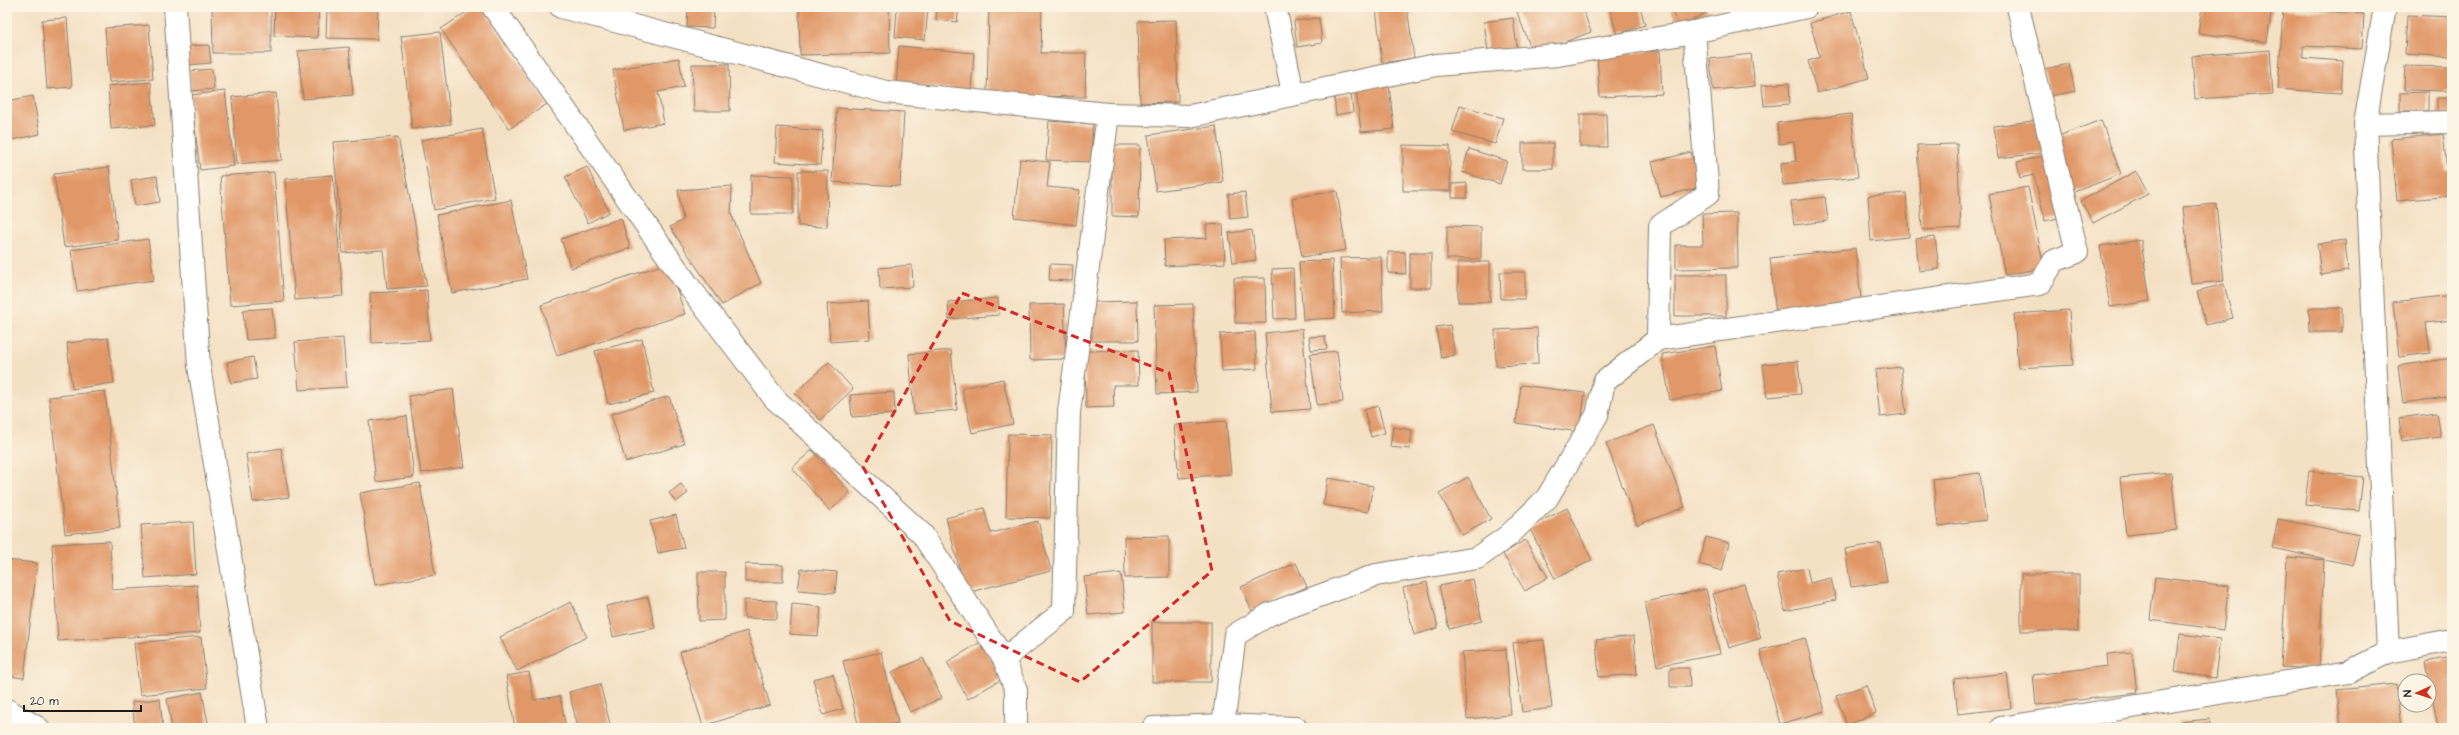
<svg xmlns="http://www.w3.org/2000/svg" width="2459" height="735" viewBox="0 0 2459 735" font-family="'Architects Daughter',sans-serif">
  <style>
    .building { fill: #e19867 }
    .lines { fill: none; stroke-linecap: round; stroke-linejoin: round }
    .street-casing { stroke: #887e70; stroke-width: 24 }
    .street { stroke: #fff; stroke-width: 22 }
    .marked { fill: none; stroke: #d62828; stroke-width: 3; stroke-dasharray: 8 5; stroke-linejoin: round }
  </style>
  <rect width="100%" height="100%" fill="#fcf5e5"/>
  <filter id="ink" filterUnits="userSpaceOnUse"><feTurbulence type="fractalNoise" baseFrequency=".025" numOctaves="2"/><feDisplacementMap in="SourceGraphic" scale="8" xChannelSelector="R" yChannelSelector="G"/><feConvolveMatrix kernelMatrix="1 2 1 2 8 2 1 2 1" color-interpolation-filters="sRGB"/></filter>
  <filter id="wash" filterUnits="userSpaceOnUse"><feTurbulence type="fractalNoise" baseFrequency=".012" numOctaves="4" result="noise"/><feDisplacementMap in="SourceGraphic" scale="16" xChannelSelector="R" yChannelSelector="G"/><feGaussianBlur stdDeviation="0.9" result="paint"/><feColorMatrix in="noise" values="0 0 0 0 0 0 0 0 0 0 0 0 0 0 0 0 0 1.4 0 .05"/><feComposite in="paint" operator="in"/></filter>
  <g filter="url(#wash)">
    <rect width="100%" height="100%" fill="#f4e1c4"/>
    <g id="blocks">
      <g class="building">
        <path d="M212,7H271V53H213Z"/>
        <path d="M275,7H319L317,38L274,36Z"/>
        <path d="M327,7H378L377,39L326,38Z"/>
        <path d="M474,7H482L547,104L509,129L441,29Z"/>
        <path d="M688,7H714L713,28L687,27Z"/>
        <path d="M799,7H889L890,53L800,55Z"/>
        <path d="M897,7L928,9L925,40L895,37Z"/>
        <path d="M937,7H959L957,22L936,20Z"/>
        <path d="M989,7H1042L1041,53H1086L1085,97L987,95Z"/>
        <path d="M1376,7H1407L1414,58L1382,63Z"/>
        <path d="M1531,7H1582L1591,32L1533,54L1517,12Z"/>
        <path d="M1620,7H1640L1645,25L1617,34L1610,10Z"/>
        <path d="M1674,7H1706L1708,11L1680,27L1670,9Z"/>
        <path d="M2202,7H2272L2267,42L2198,33Z"/>
        <path d="M2283,9L2364,14L2362,49L2303,46V58L2343,61L2341,93L2278,89Z"/>
        <path d="M1851,11L1869,78L1817,93L1808,61L1820,57L1810,23Z"/>
        <path d="M2407,15L2452,17V57L2405,54Z"/>
        <path d="M67,18L72,87L47,89L42,20Z"/>
        <path d="M1319,18L1322,43L1297,47L1294,21Z"/>
        <path d="M1513,18L1517,47L1488,51L1484,22Z"/>
        <path d="M1176,20L1178,102L1140,103L1138,21Z"/>
        <path d="M149,25L153,79L109,82L105,28Z"/>
        <path d="M440,32L451,124L412,129L401,36Z"/>
        <path d="M209,45L211,63L188,65L187,46Z"/>
        <path d="M899,46L974,53L971,90L896,84Z"/>
        <path d="M349,47L353,95L303,99L298,51Z"/>
        <path d="M2270,50L2273,94L2195,99L2192,56Z"/>
        <path d="M1660,51L1662,94L1600,97L1597,55Z"/>
        <path d="M1751,54L1755,86L1713,90L1710,59Z"/>
        <path d="M679,58L684,87L658,92L664,123L624,130L613,70Z"/>
        <path d="M692,64H729L730,111H694Z"/>
        <path d="M2069,64L2075,91L2050,96L2044,69Z"/>
        <path d="M2405,66L2450,67L2449,91L2404,90Z"/>
        <path d="M212,69L214,89L191,91L189,71Z"/>
        <path d="M151,82L155,125L111,129L108,86Z"/>
        <path d="M1789,83L1790,104L1764,106L1762,85Z"/>
        <path d="M1389,85L1394,129L1361,132L1356,89Z"/>
        <path d="M225,91L234,166L200,170L191,95Z"/>
        <path d="M2428,92V111H2400V93Z"/>
        <path d="M276,93L282,160L237,164L232,97Z"/>
        <path d="M1351,94L1353,112L1336,115L1334,96Z"/>
        <path d="M33,96L40,134L7,141V101Z"/>
        <path d="M2437,98H2451V113L2437,114Z"/>
        <path d="M1460,105L1503,118L1495,144L1452,132Z"/>
        <path d="M837,108L904,112L900,186L832,182Z"/>
        <path d="M1580,114H1606L1607,147H1580Z"/>
        <path d="M1851,114L1858,177L1783,185L1781,163L1796,161L1794,142L1779,144L1777,123Z"/>
        <path d="M2040,120L2044,153L1998,158L1994,126Z"/>
        <path d="M2101,120L2121,174L2074,192L2053,138Z"/>
        <path d="M1049,121L1093,124L1091,162L1046,160Z"/>
        <path d="M1216,126L1223,182L1156,191L1148,135Z"/>
        <path d="M777,127L823,131L820,165L775,162Z"/>
        <path d="M482,129L495,198L434,210L421,140Z"/>
        <path d="M2443,134L2447,171L2452,170V196L2397,201L2391,139Z"/>
        <path d="M398,137L427,286L387,289L383,250L343,253L333,142Z"/>
        <rect x="1522" y="143" width="31" height="26"/>
        <path d="M1957,144L1961,228L1922,230L1917,145Z"/>
        <path d="M1112,145H1140L1139,217L1112,216Z"/>
        <path d="M1403,145L1450,146V191H1403Z"/>
        <path d="M1469,149L1507,161L1500,184L1462,172Z"/>
        <path d="M1691,152L1700,187L1661,197L1652,162Z"/>
        <path d="M2047,155L2062,217L2045,221L2034,175L2020,178L2017,162Z"/>
        <path d="M1020,159L1050,162L1047,187L1080,190L1076,225L1014,217Z"/>
        <path d="M109,167L118,240L64,247L54,174Z"/>
        <path d="M587,167L609,212L588,223L565,177Z"/>
        <path d="M798,171H828L827,227L798,226Z"/>
        <path d="M2136,171L2148,194L2093,223L2081,201Z"/>
        <path d="M274,172L284,301L230,305L220,176Z"/>
        <path d="M333,175L343,296L295,300L285,179Z"/>
        <path d="M751,175L793,176V214H751Z"/>
        <path d="M157,176L160,202L135,206L131,180Z"/>
        <path d="M1467,183V198H1452V184Z"/>
        <path d="M732,186L731,214L761,283L722,305L670,227L683,220L678,190Z"/>
        <path d="M2028,187L2044,268L2005,275L1989,194Z"/>
        <path d="M1337,191L1346,250L1302,257L1292,198Z"/>
        <path d="M1245,192L1248,217L1230,219L1228,194Z"/>
        <path d="M1906,193L1909,237L1871,241L1868,196Z"/>
        <path d="M1825,197L1828,221L1794,225L1791,201Z"/>
        <path d="M511,200L527,279L452,293L437,215Z"/>
        <path d="M2216,204L2224,281L2191,284L2183,207Z"/>
        <path d="M1737,213L1738,268L1676,269V245H1703L1702,214Z"/>
        <path d="M621,218L630,248L571,268L561,239Z"/>
        <path d="M1223,224L1225,263L1165,266L1164,240L1207,238L1206,225Z"/>
        <path d="M1447,226L1481,227V259H1447Z"/>
        <path d="M1252,230L1256,260L1233,263L1229,233Z"/>
        <path d="M1935,237L1939,269L1919,271L1916,239Z"/>
        <path d="M148,239L154,280L77,291L71,250Z"/>
        <path d="M2141,240L2150,301L2110,307L2100,246Z"/>
        <path d="M2345,240L2348,271L2321,275L2317,244Z"/>
        <path d="M1855,248L1862,306L1776,315L1770,258Z"/>
        <path d="M1388,252H1405L1406,274L1388,273Z"/>
        <rect x="1410" y="253" width="21" height="35"/>
        <path d="M1381,257L1383,311L1342,313L1340,258Z"/>
        <path d="M1332,260L1335,318L1303,320L1299,262Z"/>
        <rect x="1458" y="262" width="32" height="40"/>
        <path d="M668,263L685,314L557,356L541,305Z"/>
        <path d="M1050,264L1073,265L1072,281L1049,280Z"/>
        <path d="M912,265L913,287L880,289L879,268Z"/>
        <path d="M1293,268L1295,318L1274,319L1272,269Z"/>
        <path d="M1500,272H1525V299H1501Z"/>
        <rect x="1675" y="275" width="51" height="41"/>
        <path d="M1234,278H1265L1266,323H1235Z"/>
        <path d="M2224,284L2233,318L2206,325L2197,291Z"/>
        <path d="M427,290L430,340L372,343L370,293Z"/>
        <path d="M2452,295V320L2426,323L2430,353L2399,357L2393,302Z"/>
        <path d="M998,298L999,315L949,319L948,302Z"/>
        <path d="M868,301L870,339L830,342L827,304Z"/>
        <path d="M1137,301L1138,341H1092L1091,302Z"/>
        <path d="M1064,304L1066,359L1030,360L1029,305Z"/>
        <path d="M1193,304L1197,392L1157,394L1154,305Z"/>
        <path d="M272,308L275,338L246,340L243,310Z"/>
        <path d="M2309,308H2342V332H2310Z"/>
        <path d="M2069,310L2073,365L2018,368L2014,314Z"/>
        <path d="M1450,325L1455,355L1441,358L1436,327Z"/>
        <path d="M1537,328L1538,364L1496,366L1495,330Z"/>
        <path d="M1302,329L1310,409L1272,412L1265,333Z"/>
        <path d="M1255,332L1257,369L1222,371L1220,334Z"/>
        <path d="M1325,336L1327,349L1311,350L1309,337Z"/>
        <path d="M108,338L114,383L72,389L67,343Z"/>
        <path d="M343,338L347,387L299,390L295,342Z"/>
        <path d="M642,339L654,393L608,404L595,351Z"/>
        <path d="M1715,346L1722,391L1670,400L1662,354Z"/>
        <path d="M951,350L957,410L914,414L909,354Z"/>
        <path d="M1138,350L1139,385H1113L1114,407L1086,408L1085,351Z"/>
        <path d="M1337,351L1343,402L1317,405L1310,354Z"/>
        <path d="M253,357L257,379L231,383L227,362Z"/>
        <path d="M2452,358V396L2403,403L2398,366Z"/>
        <path d="M1798,361L1801,394L1767,397L1763,364Z"/>
        <path d="M829,362L853,389L820,420L795,393Z"/>
        <path d="M1901,367L1906,414L1880,417L1875,370Z"/>
        <path d="M1003,379L1013,424L972,433L962,388Z"/>
        <path d="M1521,385L1585,393L1580,432L1516,423Z"/>
        <path d="M453,389L464,467L421,473L409,396Z"/>
        <path d="M105,391L120,528L65,534L49,397Z"/>
        <path d="M894,392L895,414L852,417L850,395Z"/>
        <path d="M669,396L684,444L626,462L611,414Z"/>
        <path d="M1378,406L1385,433L1371,437L1364,410Z"/>
        <path d="M2437,413L2441,437L2402,442L2399,418Z"/>
        <path d="M407,416L414,477L376,482L369,421Z"/>
        <path d="M1226,421L1231,474L1179,478L1174,425Z"/>
        <path d="M1654,425L1685,507L1637,525L1606,443Z"/>
        <path d="M1393,427L1412,430L1410,449L1390,447Z"/>
        <path d="M1008,434L1052,435L1050,518L1006,517Z"/>
        <path d="M281,448L289,497L253,502L246,454Z"/>
        <path d="M812,450L850,492L830,511L792,468Z"/>
        <path d="M2309,471L2363,477L2359,511L2305,505Z"/>
        <path d="M1980,473L1986,520L1938,526L1933,479Z"/>
        <path d="M2171,473L2177,530L2126,535L2120,478Z"/>
        <path d="M1468,477L1491,519L1462,535L1439,493Z"/>
        <path d="M1328,478L1373,486L1368,512L1323,505Z"/>
        <path d="M420,483L435,575L375,585L360,493Z"/>
        <path d="M681,484L688,493L676,502L669,493Z"/>
        <path d="M984,508L991,533L1038,521L1051,571L966,593L946,518Z"/>
        <path d="M1567,508L1592,560L1555,579L1529,527Z"/>
        <path d="M676,515L684,548L658,553L650,521Z"/>
        <path d="M2278,519L2359,535L2353,565L2272,548Z"/>
        <path d="M193,522L196,574L145,578L141,525Z"/>
        <path d="M1169,536V577L1125,578L1124,537Z"/>
        <path d="M1706,537L1729,543L1722,571L1699,564Z"/>
        <path d="M1525,540L1548,577L1525,591L1503,554Z"/>
        <path d="M110,541L112,590L197,585L200,633L58,641L52,544Z"/>
        <path d="M1881,543L1887,582L1851,587L1845,549Z"/>
        <path d="M2287,557L2324,560L2319,669L2281,667Z"/>
        <path d="M7,560L37,563L24,678L7,676Z"/>
        <path d="M1296,563L1307,587L1252,611L1241,587Z"/>
        <path d="M745,564L783,565V582H745Z"/>
        <path d="M1807,568L1810,583L1831,578L1836,600L1785,611L1777,574Z"/>
        <path d="M801,569L837,572L835,593L798,590Z"/>
        <path d="M698,572H725V620L699,621Z"/>
        <path d="M1121,573L1125,612L1088,615L1084,577Z"/>
        <rect x="2021" y="574" width="58" height="57"/>
        <path d="M2155,577L2229,586L2223,630L2150,620Z"/>
        <path d="M1473,579L1482,621L1449,629L1439,586Z"/>
        <path d="M1427,582L1438,628L1414,635L1403,588Z"/>
        <path d="M1744,584L1761,638L1729,648L1713,594Z"/>
        <path d="M1706,589L1720,654L1657,666L1645,602Z"/>
        <path d="M648,597L655,628L613,637L606,606Z"/>
        <path d="M744,600L777,601V619L744,618Z"/>
        <path d="M571,602L587,637L517,671L500,637Z"/>
        <path d="M792,604L821,607L818,636L790,634Z"/>
        <rect x="1152" y="622" width="59" height="60"/>
        <path d="M747,631L770,705L703,726L680,652Z"/>
        <path d="M2180,634L2220,639L2215,678L2175,672Z"/>
        <path d="M1634,636L1637,674L1599,677L1596,640Z"/>
        <path d="M201,637L207,688L140,695L134,643Z"/>
        <path d="M1805,638L1825,711L1780,724L1760,650Z"/>
        <path d="M1544,640L1552,708L1522,712L1513,643Z"/>
        <path d="M981,642L1002,679L968,699L947,662Z"/>
        <path d="M1506,649L1511,715L1467,719L1462,652Z"/>
        <path d="M881,652L898,723L876,728H859L843,661Z"/>
        <path d="M2132,652L2137,693L2036,705L2033,675L2108,666L2107,654Z"/>
        <path d="M2452,657V728H2438L2426,662Z"/>
        <path d="M923,658L942,698L910,712L892,672Z"/>
        <path d="M1670,668H1689L1690,687H1670Z"/>
        <path d="M529,672L534,700L560,696L566,728H515L506,676Z"/>
        <path d="M2007,673L2011,708L1958,714L1954,679Z"/>
        <path d="M833,674L843,709L823,715L813,679Z"/>
        <path d="M600,684L611,728H578L569,692Z"/>
        <path d="M2396,684L2401,728H2341L2337,690Z"/>
        <path d="M1866,685L1876,713L1847,725L1836,696Z"/>
        <path d="M202,692L209,728H172L167,699Z"/>
        <path d="M160,699L163,728H135L132,702Z"/>
        <path d="M2210,719V728H2179V722Z"/>
      </g>
    </g>
  </g>
  <g filter="url(#ink)">
    <use href="#blocks" fill-opacity="0" stroke="#887e70" stroke-width="1"/>
    <g class="lines">
      <g class="street-casing">
        <g id="street">
          <path d="M175,7L199,366L258,728"/>
          <path d="M493,7L688,285L775,399L922,534L1004,659L1016,690V728"/>
          <path d="M561,7L886,92L1108,114L1190,116L1436,65L1558,55L1694,32L1806,7"/>
          <path d="M1275,7L1293,93"/>
          <path d="M2385,7L2365,124L2388,652"/>
          <path d="M2365,124L2452,122"/>
          <path d="M1658,339L1660,226L1708,194L1694,32"/>
          <path d="M1004,659L1064,611L1069,412L1108,114"/>
          <path d="M7,710L38,728"/>
          <path d="M1223,725L1235,635L1270,614L1376,575L1477,558L1508,536L1547,498L1597,415L1604,382L1658,339L2040,284L2054,261L2077,252L2018,7"/>
          <path d="M1153,728L1223,725L1296,728"/>
          <path d="M2001,728L2349,672L2388,652L2452,640"/>
        </g>
      </g>
      <use href="#street" class="street"/>
    </g>
  </g>
  <path class="marked" d="M962,293L1169,373L1212,571L1080,682L950,621L863,467Z"/>
  <rect width="2459" height="735" fill="none" stroke="#fcf5e5" stroke-width="24"/>
  <g transform="translate(2417 693) rotate(267)"><circle r="19" fill="#fcf5e5" stroke="#a29e95"/>
  <path d="M0-3L7 15L0 10L-7 15Z" fill="#c8321e"/>
  <text y="-6" font-size="11" font-weight="bold" text-anchor="middle" fill="#1c1c1c">N</text>
  </g>
  <path d="M24 705v6h117v-6" fill="none" stroke="#1c1c1c" stroke-width="2"/>
  <text x="30" y="705" font-size="12" fill="#1c1c1c" stroke="#fcf5e5" stroke-width="3" paint-order="stroke">20 m</text>
</svg>
